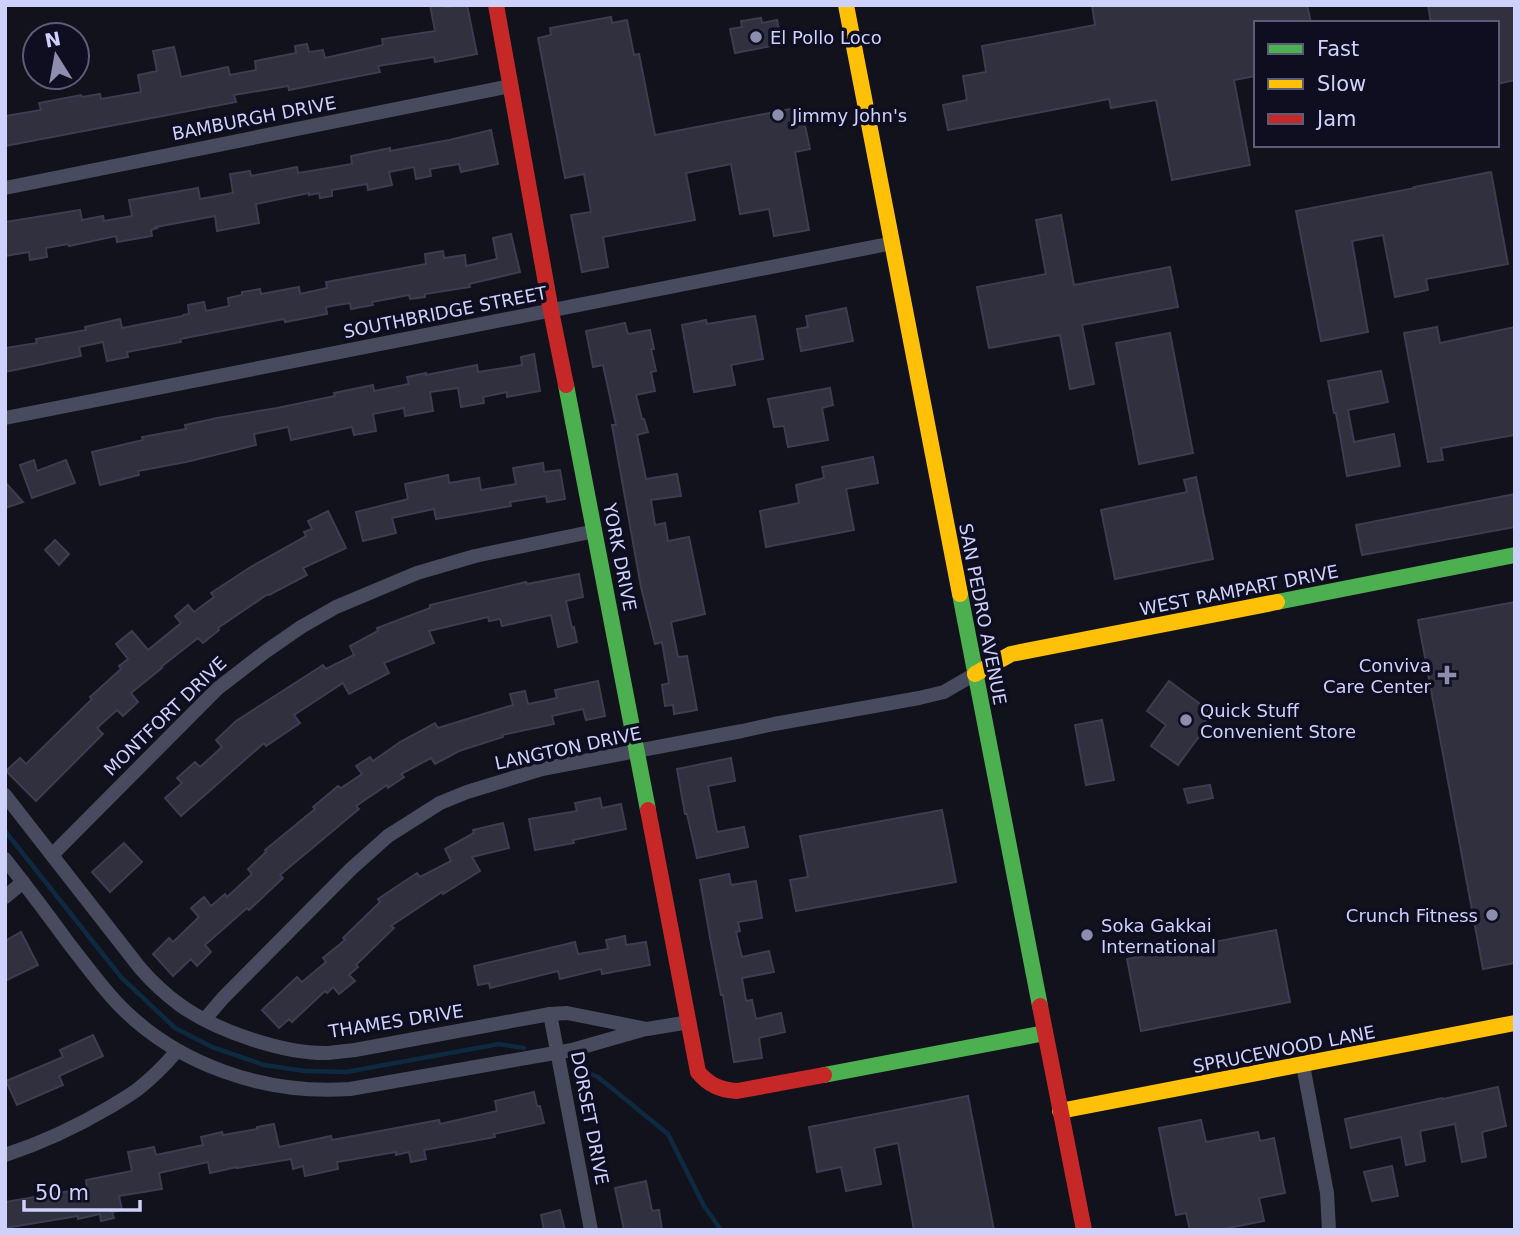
<svg xmlns="http://www.w3.org/2000/svg" width="1520" height="1235" viewBox="0 0 1520 1235" font-family="'DejaVu Sans',sans-serif">
  <style>
    .lines { fill: none; stroke-linecap: round; stroke-linejoin: round }
    .stream { stroke: #0e2a40; stroke-width: 4.5 }
    .building { fill: #30303f; stroke: #3d3c50; stroke-width: 2 }
    .street { stroke: #484a5d; stroke-width: 14 }
    .fast { stroke: #4caf50; stroke-width: 16 }
    .slow { stroke: #ffc107; stroke-width: 16 }
    .jam { stroke: #c62828; stroke-width: 16 }
    .poi-dot { fill: #8d8eae; stroke: #0e0e20; stroke-width: 2.5 }
    .labels { text-anchor: middle; dominant-baseline: central; stroke-width: 7; stroke-linejoin: round; paint-order: stroke }
    .poi-label { font-size: 18px; fill: #cfd1fd; stroke: #0e0e20; text-anchor: start }
    .street-label { font-size: 18px; fill: #cfd1fd; stroke: #0e0e20 }
  </style>
  <rect width="100%" height="100%" fill="#12121c"/>
  <g class="lines">
    <g class="stream">
      <path d="M5,831L121,977L175,1028L212,1047L264,1065L305,1071L346,1072L499,1044L524,1048"/>
      <path d="M579,1069L598,1077L668,1134L704,1206L721,1230"/>
    </g>
  </g>
  <g class="building">
    <path d="M430,5H445L446,7L467,5L477,54L435,62L434,57L378,66L380,72L289,90L288,86L234,95L236,102L5,146V116L41,110L39,103L81,95L82,97L100,94L101,99L141,92L138,75L157,71L153,51L174,47L181,77L228,67L230,75L256,70L255,61L296,53L295,46L307,44L309,52L323,50L325,58L383,45L382,39L435,31Z"/>
    <path d="M1092,5H1307L1311,23H1256V76L1234,80L1250,165L1172,180L1156,100L1111,108L1109,99L948,130L943,105L967,100L963,76L986,72L982,46L1095,25Z"/>
    <path d="M1428,5H1515V80L1497,84V23H1431Z"/>
    <path d="M611,17L612,23L627,20L634,55L639,54L655,135L801,107L810,149L795,152L809,230L774,236L769,209L740,214L731,164L686,173L695,220L603,237L608,267L582,272L571,215L591,212L584,174L565,178L538,38L551,35L550,28Z"/>
    <path d="M761,18L762,23L777,20L782,44L735,53L730,29L742,27L741,21Z"/>
    <path d="M491,130L498,164L461,172L459,164L430,169L431,176L416,179L414,167L389,172L392,185L368,190L367,184L332,190V196L320,198L319,193L309,195V193L256,204L259,223L217,231L215,216L156,227L157,228L151,230L152,236L117,242L116,236L69,246L68,244L46,248L47,257L30,260L29,252L5,256V222L80,210L82,220L103,216L104,221L132,216L129,200L198,188L200,199L233,193L230,174L250,171L251,176L297,167L298,173L352,164L351,156L390,148V151L449,140Z"/>
    <path d="M1491,172L1508,264L1426,279L1428,290L1395,297L1383,235L1352,241L1368,332L1321,341L1296,211L1415,188L1414,187Z"/>
    <path d="M1061,215L1074,285L1170,267L1178,307L1082,325L1094,384L1070,389L1060,335L989,348L977,287L1046,274L1036,220Z"/>
    <path d="M511,234L520,272L469,284L470,287L425,294V297L410,299L409,295L372,302L373,305L351,309L350,303L326,307L327,314L285,322L284,319L180,339L181,342L127,352L128,357L107,361L103,342L79,347L81,356L5,372V348L37,343L36,339L86,330L85,327L120,319L122,328L183,316V315L189,314L188,305L204,302L206,311L229,306L228,298L242,295V292L260,289L261,294L299,287L300,294L327,288L326,282L426,264L425,254L443,251L444,258L465,255L466,266L497,259L493,238Z"/>
    <path d="M846,308L853,341L801,351L797,329L808,327L806,316Z"/>
    <path d="M755,316L763,359L731,365L735,385L694,392L682,325L706,320L707,324Z"/>
    <path d="M625,323L628,334L650,330L654,349H651L656,371L651,372L655,391L636,395L642,419H644L648,432L637,435L646,479L677,474L681,496L651,500L655,525L665,523L668,541L689,537L705,614L671,622L678,657L687,656L697,710L674,714L673,705L665,706L662,685L669,683L662,642L655,644L641,587L612,425H616L603,365L593,367L586,331Z"/>
    <path d="M1437,327L1440,343L1515,327V435L1441,448L1443,460L1428,462L1404,333Z"/>
    <path d="M1170,333L1193,453L1139,464L1116,343Z"/>
    <path d="M534,354L540,391L507,397V392L483,397L484,403L461,407L458,388L430,392L433,411L405,416L404,408L373,414L376,431L354,435L352,427L291,440L288,427L254,434L256,445L186,462L138,471L139,475L100,485L92,452L143,440L142,437L186,429L185,425L217,418L277,408L335,396L334,393L373,385L374,391L409,384L407,377L426,373V375L477,365L478,372L522,365L521,357Z"/>
    <path d="M1381,371L1388,402L1348,410L1354,442L1394,434L1400,466L1347,476L1336,413H1334L1328,381Z"/>
    <path d="M830,388L833,405L822,408L828,440L788,447L784,426L774,427L768,399Z"/>
    <path d="M873,457L878,483L846,489L854,530L766,547L760,511L799,503L796,485L824,478L822,467Z"/>
    <path d="M34,460L37,471L66,460L75,483L32,498L20,465Z"/>
    <path d="M543,463L544,472L560,470L565,499L547,502L546,496L510,502L511,506L436,519L434,509L392,518L396,533L363,541L356,512L408,499L405,484L448,475L449,483L479,478L481,490L516,484L513,468Z"/>
    <path d="M1196,477L1213,559L1115,579L1101,510L1187,492L1184,480Z"/>
    <path d="M5,482L23,502L5,508Z"/>
    <path d="M1515,494V527L1362,555L1356,525Z"/>
    <path d="M328,511L346,548L303,568L307,575L269,595L268,594L218,628L219,630L203,643L198,638L161,667L162,668L131,693L138,702L123,716L117,710L97,728L103,734L36,801L6,771L20,758L26,764L92,699L90,697L121,669L119,666L128,659L116,644L132,631L148,650L181,623L175,616L188,605L194,612L214,597L211,593L249,568L306,536L304,532L312,529L308,521Z"/>
    <path d="M55,540L69,554L59,565L45,550Z"/>
    <path d="M579,574L583,597L566,601L572,628L574,627L577,642L558,647L551,615L502,626L500,619L489,621L488,617L429,631L434,643L384,663L389,673L349,694L343,683L294,715L300,723L266,746L264,743L181,816L165,798L182,783L177,778L195,762L200,767L222,747L216,740L236,721L323,665L326,669L354,655L350,646L378,631L377,628L430,608V605L526,582L527,584Z"/>
    <path d="M1515,602V963L1483,969L1418,620Z"/>
    <path d="M598,681L605,716L586,720L583,709L552,716L554,724L502,735L503,737L459,751L435,764L431,758L401,774L404,777L388,788L387,785L356,806L359,809L280,875L283,878L249,910L247,908L205,945L211,952L197,966L191,959L173,976L153,954L169,938L173,942L199,917L191,908L204,897L211,906L225,894L227,897L252,874L248,869L266,852L265,850L315,809L313,807L338,786L341,788L362,774L356,766L370,757L373,761L400,742L435,723L438,728L513,705L510,694L525,691L528,704L557,698L555,690Z"/>
    <path d="M1169,681L1215,715L1178,765L1151,746L1166,725L1147,711Z"/>
    <path d="M1102,720L1114,780L1086,785L1075,725Z"/>
    <path d="M731,758L735,781L708,786L717,832L744,827L748,847L697,858L687,814H685L677,769Z"/>
    <path d="M1210,785L1213,798L1188,803L1184,789Z"/>
    <path d="M600,798L602,808L621,804L626,829L573,840L574,843L535,850L529,819L577,811L575,803Z"/>
    <path d="M942,810L956,882L796,911L790,880L808,877L800,836Z"/>
    <path d="M503,823L509,848L472,857L480,871L443,894L442,892L391,926L394,928L356,965L358,967L349,975L355,981L339,994L333,987L327,993L325,991L292,1022L289,1019L279,1028L262,1010L297,977L302,982L326,962L323,958L345,940L343,938L380,902L378,899L417,873L420,877L451,861L445,849L474,833L473,830Z"/>
    <path d="M124,843L142,862L110,892L92,872Z"/>
    <path d="M729,874L731,885L756,881L762,918L738,922L740,931L736,932L742,957L769,951L774,972L742,978L746,1001L752,1000L756,1019L781,1013L785,1032L759,1038L762,1058L734,1062L723,995H721L711,943L700,880Z"/>
    <path d="M1276,930L1290,1002L1141,1031L1127,959Z"/>
    <path d="M21,932L38,965L5,981V941Z"/>
    <path d="M625,936L626,945L646,942L650,965L602,974L601,969L560,979L558,971L490,988L489,983L478,985L474,966L575,942L578,954L608,949L606,940Z"/>
    <path d="M93,1035L103,1056L59,1076L63,1085L17,1105L6,1081L63,1057L60,1050Z"/>
    <path d="M1498,1087L1506,1126L1482,1132L1486,1157L1462,1162L1455,1124L1420,1131L1425,1161L1406,1165L1401,1137L1351,1148L1345,1119L1442,1098L1443,1099Z"/>
    <path d="M534,1092L537,1106H540L544,1123L494,1134L495,1137L424,1150L426,1159L411,1162L409,1152L396,1155V1152L337,1162L338,1169L305,1176L303,1166L293,1169L291,1159L237,1168V1167L210,1173L208,1162L159,1173L162,1189L119,1196L122,1210L112,1212L114,1218L101,1221L100,1214L78,1219V1216L5,1228V1202L87,1188L86,1180L132,1171L128,1152L154,1147L156,1155L203,1145L201,1137L222,1132L223,1135L257,1129V1127L274,1124L279,1147L331,1136L332,1140L439,1120L440,1124L497,1111L495,1101Z"/>
    <path d="M968,1096L994,1230H914L898,1143L874,1148L881,1184L846,1191L841,1167L817,1172L809,1127Z"/>
    <path d="M1201,1120L1206,1142L1258,1132L1260,1141L1274,1138L1285,1193L1259,1198L1264,1221L1218,1230H1190L1186,1213L1176,1215L1159,1128Z"/>
    <path d="M1392,1166L1398,1196L1372,1201L1364,1172Z"/>
    <path d="M646,1181L652,1211L659,1210L662,1230H624L615,1188Z"/>
    <path d="M560,1210L565,1230H544L541,1215Z"/>
  </g>
  <g class="lines">
    <g class="street">
      <path d="M5,188L510,86"/>
      <path d="M5,418L893,243"/>
      <path d="M5,795L140,968C152,982 165,994 180,1005C216,1031 284,1054 328,1053C337,1052 346,1051 355,1050L550,1014L567,1013L647,1029L689,1022"/>
      <path d="M52,855L217,689L265,652L301,627L336,607L417,573L475,556L595,531"/>
      <path d="M5,859C27,887 49,916 70,945C85,964 100,985 117,1003C176,1065 265,1095 350,1089L572,1050L642,1030"/>
      <path d="M5,897L23,882"/>
      <path d="M550,1014L591,1230"/>
      <path d="M205,1019L223,998L351,869L388,836L440,803L467,792L542,769L742,731L774,724L919,698L944,692L975,674"/>
      <path d="M1303,1065L1327,1193L1329,1230"/>
      <path d="M5,1155C42,1143 76,1127 110,1107C119,1101 129,1096 138,1089C152,1078 165,1065 177,1051"/>
    </g>
    <g class="fast">
      <path d="M566,385L648,810"/>
      <path d="M960,594L1040,1006"/>
      <path d="M1277,602L1515,555"/>
      <path d="M824,1075L1045,1033"/>
    </g>
    <g class="slow">
      <path d="M846,5L960,594"/>
      <path d="M975,674L1011,654L1277,602"/>
      <path d="M1060,1111L1515,1023"/>
    </g>
    <g class="jam">
      <path d="M496,5L551,311L566,385"/>
      <path d="M648,810L698,1072C709,1085 720,1090 737,1091L824,1075"/>
      <path d="M1040,1006L1084,1230"/>
    </g>
  </g>
  <g class="poi-dot">
    <circle cx="756" cy="37" r="7"/>
    <circle cx="778" cy="115" r="7"/>
    <path d="M1443.5 664.5h7v7h7v7h-7v7h-7v-7h-7v-7h7z"/>
    <circle cx="1186" cy="720" r="7"/>
    <circle cx="1492" cy="915" r="7"/>
    <circle cx="1087" cy="935" r="7"/>
  </g>
  <g class="labels">
    <g class="poi-label">
      <text x="770" y="37">El Pollo Loco</text>
      <text x="792" y="115">Jimmy John's</text>
      <text x="1431" y="665" text-anchor="end">Conviva<tspan x="1431" dy="21">Care Center</tspan></text>
      <text x="1200" y="710">Quick Stuff<tspan x="1200" dy="21">Convenient Store</tspan></text>
      <text x="1478" y="915" text-anchor="end">Crunch Fitness</text>
      <text x="1101" y="925">Soka Gakkai<tspan x="1101" dy="21">International</tspan></text>
    </g>
    <g class="street-label">
      <text transform="translate(254 118) rotate(-11)">BAMBURGH DRIVE</text>
      <text transform="translate(445 312) rotate(-11)">SOUTHBRIDGE STREET</text>
      <text transform="translate(620 557) rotate(79)">YORK DRIVE</text>
      <text transform="translate(1239 590) rotate(-11)">WEST RAMPART DRIVE</text>
      <text transform="translate(983 614) rotate(79)">SAN PEDRO AVENUE</text>
      <text transform="translate(165 716) rotate(-44)">MONTFORT DRIVE</text>
      <text transform="translate(568 748) rotate(-12)">LANGTON DRIVE</text>
      <text transform="translate(396 1021) rotate(-9)">THAMES DRIVE</text>
      <text transform="translate(1284 1049) rotate(-11)">SPRUCEWOOD LANE</text>
      <text transform="translate(590 1118) rotate(79)">DORSET DRIVE</text>
    </g>
  </g>
  <rect width="1520" height="1235" fill="none" stroke="#cfd1fd" stroke-width="14"/>
  <rect x="1254" y="21" width="245" height="126" fill="#0e0e20" stroke="#5b5c78" stroke-width="2"/>
  <rect x="1268" y="44" width="35" height="10" fill="#4caf50" stroke="#5b5c78" stroke-width="2"/>
  <text x="1317" y="56" font-size="21" fill="#cfd1fd">Fast</text>
  <rect x="1268" y="79" width="35" height="10" fill="#ffc107" stroke="#5b5c78" stroke-width="2"/>
  <text x="1317" y="91" font-size="21" fill="#cfd1fd">Slow</text>
  <rect x="1268" y="114" width="35" height="10" fill="#c62828" stroke="#5b5c78" stroke-width="2"/>
  <text x="1317" y="126" font-size="21" fill="#cfd1fd">Jam</text>
  <g transform="translate(56 56) rotate(349)"><circle r="33" fill="#0e0e20" stroke="#5b5c78" stroke-width="2"/>
  <path d="M0-5L12 26L0 18L-12 26Z" fill="#8d8eae"/>
  <text y="-10" font-size="19" font-weight="bold" text-anchor="middle" fill="#cfd1fd">N</text>
  </g>
  <path d="M24 1200v10h116v-10" fill="none" stroke="#cfd1fd" stroke-width="3.5"/>
  <text x="35" y="1200" font-size="21" fill="#cfd1fd" stroke="#0e0e20" stroke-width="5" paint-order="stroke">50 m</text>
</svg>
